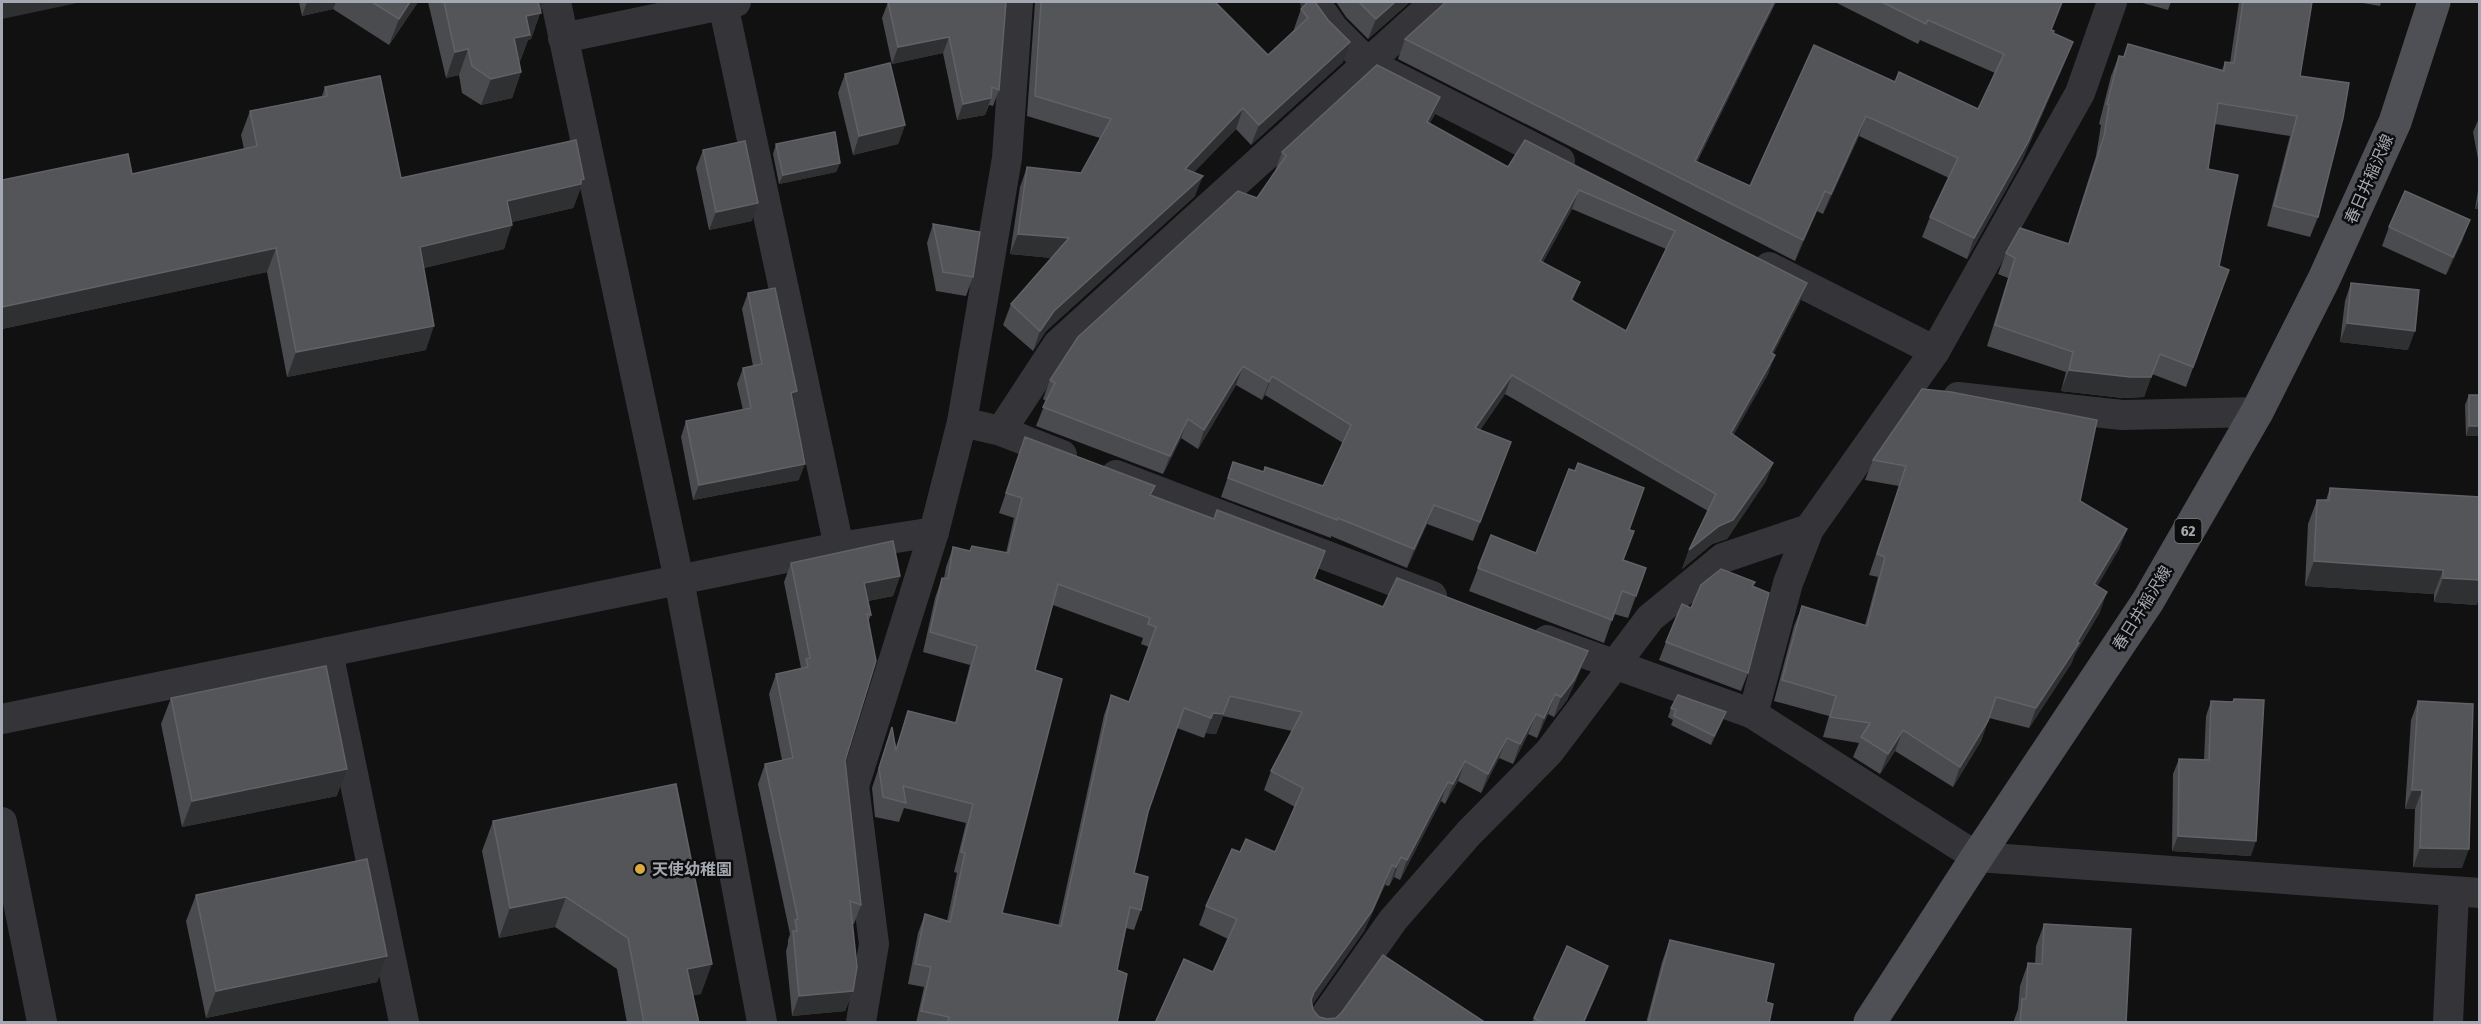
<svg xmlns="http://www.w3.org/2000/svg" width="2481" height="1024" viewBox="0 0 2481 1024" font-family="'Fira Sans Condensed','Noto Sans JP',sans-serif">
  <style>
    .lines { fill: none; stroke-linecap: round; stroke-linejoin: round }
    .minor { stroke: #353539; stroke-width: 30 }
    .primary { stroke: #4f5056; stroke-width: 33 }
    .wall { fill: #4a4b4e; fill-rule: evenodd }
    .shaded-wall { fill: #2f3032 }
    .building { fill: #535559; stroke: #606267; stroke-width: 1.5; fill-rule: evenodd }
    .poi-dot { fill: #dcab3f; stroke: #0c0c0d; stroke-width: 2 }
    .labels { text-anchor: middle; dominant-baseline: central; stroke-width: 5; stroke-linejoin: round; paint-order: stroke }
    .shield { fill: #0c0c0d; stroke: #767980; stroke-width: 1.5 }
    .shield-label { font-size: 15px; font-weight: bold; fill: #a4a8b1 }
    .street-label { font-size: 16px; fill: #a4a8b1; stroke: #0c0c0d }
    .poi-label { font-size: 16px; font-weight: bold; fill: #a4a8b1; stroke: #0c0c0d; text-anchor: start }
  </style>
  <rect width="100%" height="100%" fill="#111112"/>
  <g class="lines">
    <g class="minor">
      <path d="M556,2L679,580L762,1022"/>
      <path d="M1315,2L1333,28L1368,63L1560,161"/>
      <path d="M2112,2L2080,93L1935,351L1809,529L1788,583L1753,714L1977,857L2480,893"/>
      <path d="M723,4L839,547"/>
      <path d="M563,38L736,2"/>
      <path d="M1769,267L1935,351"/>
      <path d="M1958,397L2122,415L2257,412"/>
      <path d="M962,422L1001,431L1062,455"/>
      <path d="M1001,431L1058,344L1435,2"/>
      <path d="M1116,475L1432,596"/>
      <path d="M1547,640L1753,714"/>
      <path d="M328,652L404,1022"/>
      <path d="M2,719L839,547L934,532"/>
      <path d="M2,822L42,1022"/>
      <path d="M861,1022L874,944L854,786L934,532L962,422L1007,158L1018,2"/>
      <path d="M1321,1022L1393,920L1469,833L1549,752L1650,618L1723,558L1809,529"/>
      <path d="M2448,1022L2454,892"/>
    </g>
    <path class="primary" d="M1870,1022L1977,857L2148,601L2257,412L2324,279L2395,122L2434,2"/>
  </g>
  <g class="wall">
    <path d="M299,2H418L389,45L333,9L302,16Z"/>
    <path d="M428,2H544L531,39L528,40L520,61H519L521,72L512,98L481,105L462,93L459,75L446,78Z"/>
    <path d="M888,2H1006L999,90L993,106L989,105L985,115L957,120L943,53L892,64L882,18Z"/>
    <path d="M1035,2H1215L1268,55L1294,30V29L1301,9L1343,62L1251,145L1236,129L1194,172L1195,196L1046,331L1033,351L1003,325L1011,304L1052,258L1010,254L1020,187L1027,167L1081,173L1100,138L1027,116Z"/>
    <path d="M1336,2H1410L1368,39L1346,17Z"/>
    <path d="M1446,2H1776L1697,162L1750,186L1895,82L1978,109L1995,73L1920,40L1918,44L1835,2H2062L2051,30L2053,33L2073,42L2065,62L2021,163L1967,259L1922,237L1930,217L1949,178L1859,136L1823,214L1817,211L1795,261L1398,59L1405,39Z"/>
    <path d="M2139,2H2171L2168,10Z"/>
    <path d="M2239,2H2312L2300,76L2318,217L2310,237L2267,226L2290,136L2215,124L2208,169L2219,266L2229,270L2186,387L2152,374L2144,397L2123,398L2061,391L2066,372L1987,346L2008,278L1998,274L2006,253L2068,244L2096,156L2101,125L2099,124L2111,76L2119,56L2123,57L2128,44L2222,70L2225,62L2230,63Z"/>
    <path d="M2357,2H2381L2380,6Z"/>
    <path d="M845,74L905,125L898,144L853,155L838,93Z"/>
    <path d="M325,87L401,178L584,179L575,203L573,208L512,222L504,249L424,268L426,350L287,377L267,272L2,329V180L132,174L244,149L241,135L250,111L322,96Z"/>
    <path d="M1440,97L1434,116L1429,123L1508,167L1525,140L1800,302L1773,354L1768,374L1733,435L1773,463L1766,481L1727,539L1712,544L1682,569L1689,550L1708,511L1505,394L1480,430L1511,442L1473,541L1427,524L1407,568L1331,536V538L1221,497L1233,462L1263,472L1265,467L1323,486L1343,443L1265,395L1262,400L1236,385L1198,449L1181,438L1163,474L1036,426L1046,401L1043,399L1050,380L1257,198L1275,171L1282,152ZM1572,209L1666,249L1626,331L1573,301L1543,262Z"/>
    <path d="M2480,116V170L2473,132Z"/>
    <path d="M776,144L840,163L836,172L779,184L773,154Z"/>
    <path d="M703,150L752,221L709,230L696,168Z"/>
    <path d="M2480,179V208L2475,209Z"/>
    <path d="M933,224L973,277L966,296L936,291L927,243Z"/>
    <path d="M2389,227L2463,239L2446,275L2382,246Z"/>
    <path d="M2351,283L2408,350L2340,342L2345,301Z"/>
    <path d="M748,293L797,391L793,403L799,480L693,500L681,437L686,421L743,410L737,384L743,368L753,366L742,309Z"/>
    <path d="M1922,389L2080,501L2127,529L2119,549L2097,586L2100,612L2075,654L2071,664L2029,728L1989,718L1981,741L1953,787L1895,751L1880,774L1853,757L1859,743L1823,737L1829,716L1774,701L1794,626L1802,606L1865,625L1878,577L1869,575L1899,486L1865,480L1873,460Z"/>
    <path d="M2469,395L2480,436H2466L2465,405Z"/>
    <path d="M1025,437L1155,486L1151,495L1314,579L1383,607L1588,651L1580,671L1567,700L1554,717L1548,714L1537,738L1528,734L1513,764L1499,758L1481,793L1458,781L1445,804L1441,801L1400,880L1394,877L1389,886L1385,885L1364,931L1312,1005L1313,1010L1319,1017L1327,1019L1486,1023H1155L1213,972L1228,939L1199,925L1206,906L1240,852H1275L1295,807L1264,790L1271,771L1292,731L1223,716L1216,734L1206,733L1204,738L1177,728L1148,812L1134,873L1141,910L1134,930L1126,928L1117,970V1023H916L924,987L908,984L918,933L925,914L947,921L957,873L954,872L966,823L904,808L899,822L875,817L872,788L892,727L896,747L908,711L955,723L970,665L923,652L935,598L942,578H944L946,567L953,547L970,551L1006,553L1014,518L999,513ZM1053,605L1143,638L1141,644L1149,647L1129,702L1111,695L1104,715L1058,926L1002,913L1035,670Z"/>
    <path d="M2330,488L2480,497L2477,605L2434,602V594L2305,586L2308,524L2317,500H2326Z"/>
    <path d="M1629,530L1623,560L1646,568L1628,618L1614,614L1604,643L1469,591L1478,568Z"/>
    <path d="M791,563L900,576L893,596L868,601L871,615L868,622L845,761L861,905L854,924H853V991L845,1011L792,1016L786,951L788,944V940L790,934L758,784L765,764L782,760L769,694L776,674L801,668L784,582Z"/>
    <path d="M1753,586L1748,673L1741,691L1659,660L1666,642L1691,608Z"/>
    <path d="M171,698L337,796L182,827L161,724Z"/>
    <path d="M2234,699L2251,856L2172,851L2173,774L2179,759L2204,760L2206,716L2211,701L2233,702Z"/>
    <path d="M2418,701L2462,868L2413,867L2415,809H2405L2411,720Z"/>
    <path d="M1671,708L1726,712L1722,722L1711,745L1671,725L1673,720L1668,717Z"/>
    <path d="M493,821L701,994L693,995L699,1023H627L617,969L555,927L499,938L482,851Z"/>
    <path d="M196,895L387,956L377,982L206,1018L186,921Z"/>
    <path d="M2044,924L2126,1023H2013L2018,1009L2020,986L2028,963L2035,964L2036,946Z"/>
    <path d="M1670,940L1766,1002L1769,1023H1646L1662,962Z"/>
    <path d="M1608,966L1602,982L1584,1023H1532L1534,1018Z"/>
  </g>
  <g class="shaded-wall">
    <path d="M2,2H82L2,19Z"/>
    <path d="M307,2H336L333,9L302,16Z"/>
    <path d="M410,2H418L389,45L399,19Z"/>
    <path d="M534,2H544L531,39L528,40L520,61L505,65L514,38Z"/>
    <path d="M1395,2H1410L1368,39L1376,19Z"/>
    <path d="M1774,2H1776L1687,181L1695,161Z"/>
    <path d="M949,37L943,53L892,64L898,47Z"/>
    <path d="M1350,42L1343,62L1251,145L1259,125Z"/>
    <path d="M2073,42L2065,62L2021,163L1967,259L1974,238Z"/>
    <path d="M468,49L459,75L446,78L455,52Z"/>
    <path d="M521,72L512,98L481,105L491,79Z"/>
    <path d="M1440,97L1434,116L1420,141L1427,122Z"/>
    <path d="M991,98L985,115L957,120L963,104Z"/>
    <path d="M1243,108L1236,129L1178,189L1185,169Z"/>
    <path d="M1866,116L1859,136L1823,214L1831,194Z"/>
    <path d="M905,125L898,144L853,155L859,136Z"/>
    <path d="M840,163L836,172L779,184L783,175Z"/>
    <path d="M1203,176L1195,196L1046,331L1033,351L1040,331L1054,311Z"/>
    <path d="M584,179L573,208L498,225L507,201Z"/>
    <path d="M1579,190L1572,209L1533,280L1540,261Z"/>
    <path d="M1825,191L1817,211L1795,261L1803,240Z"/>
    <path d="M2480,196V208L2475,209Z"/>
    <path d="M758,203L752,221L709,230L716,212Z"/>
    <path d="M2470,220L2463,239L2446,275L2453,257Z"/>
    <path d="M512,225L504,249L411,271L420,247Z"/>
    <path d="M1018,234L1069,238L1061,259L1010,254Z"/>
    <path d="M276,248L267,272L2,329V307Z"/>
    <path d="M1580,282L1573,300L1565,319L1571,300Z"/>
    <path d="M1807,283L1800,302L1764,372L1771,353Z"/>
    <path d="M2347,323L2415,331L2408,350L2340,342Z"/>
    <path d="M434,326L426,350L287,377L296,352Z"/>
    <path d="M2160,354L2144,397L2123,398L2061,391L2069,370Z"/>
    <path d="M1775,355L1768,374L1724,452L1731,433Z"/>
    <path d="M1243,366L1236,385L1198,449L1204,430Z"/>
    <path d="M1512,375L1505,394L1468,447L1475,428Z"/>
    <path d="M1272,376L1265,395L1262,400L1269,382Z"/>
    <path d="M797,391L791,407V393Z"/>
    <path d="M1188,419L1181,438L1163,474L1170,456Z"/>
    <path d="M2469,426H2480V436H2466Z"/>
    <path d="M1773,463L1766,481L1727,539L1712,544L1682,569L1689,550L1719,526Z"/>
    <path d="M805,464L799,480L693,500L699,485Z"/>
    <path d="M1434,505L1427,524L1407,568L1414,549Z"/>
    <path d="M2127,529L2119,549L2087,604L2094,584Z"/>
    <path d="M2314,561L2443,570L2434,594L2305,586Z"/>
    <path d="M900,576L893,596L857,603L864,583Z"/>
    <path d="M2443,578L2480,580V597L2477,605L2434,602Z"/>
    <path d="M2107,592L2100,612L2075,654L2071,664L2029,728L2036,708L2077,642Z"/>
    <path d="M1588,651L1580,671L1567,700L1554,717L1561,697Z"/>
    <path d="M1555,694L1548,714L1537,738L1544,718Z"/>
    <path d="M1230,696L1216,734L1206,733L1204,738L1213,713Z"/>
    <path d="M1726,712L1722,722L1711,745L1714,736Z"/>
    <path d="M1536,714L1528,734L1513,764L1520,744Z"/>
    <path d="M1988,721L1981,741L1953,787L1960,767Z"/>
    <path d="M1903,730L1895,751L1880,774L1888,754Z"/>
    <path d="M1507,738L1499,758L1481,793L1488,774Z"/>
    <path d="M1465,761L1458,781L1445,804L1453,784Z"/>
    <path d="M347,769L337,796L182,827L192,801Z"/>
    <path d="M1448,782L1441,801L1400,880L1407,860Z"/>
    <path d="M2412,790H2422L2415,809H2405Z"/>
    <path d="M2178,836L2256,841L2251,856L2172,851Z"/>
    <path d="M2420,848L2469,849L2462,868L2413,867Z"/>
    <path d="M1401,857L1394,877L1389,886L1396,867Z"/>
    <path d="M1392,865L1385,885L1364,931L1307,1012L1314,992Z"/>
    <path d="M566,897L555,927L499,938L510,908Z"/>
    <path d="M387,956L377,982L206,1018L216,991Z"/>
    <path d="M712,964L701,994L676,999L687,969Z"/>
    <path d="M1608,966L1602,982L1584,1023H1583Z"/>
    <path d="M853,991L845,1011L792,1016L799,996Z"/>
  </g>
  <g class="building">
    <path d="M372,2H410L399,19Z"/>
    <path d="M444,2H538L541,13L526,16L530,35L514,38L521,72L491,79L472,66L468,49L455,52Z"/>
    <path d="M888,2H1006L999,90L992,87L991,98L963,104L949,37L898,47Z"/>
    <path d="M1041,2H1215L1268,55L1308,18L1301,9L1308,2H1315L1328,20L1350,42L1259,125L1243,108L1185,169L1203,176L1054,311L1040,331L1011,304L1069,238L1018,234L1027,167L1081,173L1111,119L1035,96Z"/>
    <path d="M1359,2H1395L1376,19Z"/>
    <path d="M1446,2H1774L1695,161L1750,186L1814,45L1895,82L1899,72L1978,109L2004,54L1928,20L1926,24L1882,2H2062L2051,30L2054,31L2053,33L2073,42L2028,142L1974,238L1930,217L1958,158L1866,116L1831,194L1825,191L1803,240L1405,39Z"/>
    <path d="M2243,2H2312L2300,76L2349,83L2343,118L2318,217L2274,206L2297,116L2218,103L2208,169L2238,175L2219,266L2229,270L2193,367L2160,354L2151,377H2130L2069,370L2073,352L1995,325L2015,258L2006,253L2020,228L2069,244L2104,136L2109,105L2107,104L2119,56L2124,57L2128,44L2224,71L2225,62L2234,63Z"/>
    <path d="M890,63L905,125L859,136L845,74Z"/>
    <path d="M1377,65L1440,97L1427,122L1508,167L1525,140L1807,283L1771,353L1775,355L1731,433L1773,463L1733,520L1719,526L1689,550L1716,494L1512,375L1475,428L1511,442L1480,522L1434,505L1414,549L1338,518L1337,520L1228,478L1233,462L1264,472L1265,467L1323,486L1351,425L1272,376L1269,382L1243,366L1204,430L1188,419L1170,456L1043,407L1055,383L1050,380L1078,337L1238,191L1257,198L1286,156L1282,152ZM1579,190L1675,231L1626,331L1571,300L1580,282L1540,261Z"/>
    <path d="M380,76L401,178L576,140L584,179L581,180V184L507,201L512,225L420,247L434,326L296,352L276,248L2,307V180L128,154L132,174L257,146L250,111L327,96L325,87Z"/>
    <path d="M835,132L840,163L783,175L776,144Z"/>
    <path d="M745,141L758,203L716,212L703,150Z"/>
    <path d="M2405,191L2470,220L2453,257L2389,227Z"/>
    <path d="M933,224L980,232L973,277L943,272Z"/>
    <path d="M2351,283L2419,290L2415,331L2347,323Z"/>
    <path d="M775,288L797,391L791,393L805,464L699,485L686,421L751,408L743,368L762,364L748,293Z"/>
    <path d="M1922,389L1951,392L2097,420L2080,501L2127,529L2094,584L2107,592L2077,642L2079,643L2036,708L1996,697L1988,721L1960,767L1903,730L1888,754L1861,737L1870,723L1830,717L1836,696L1782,680L1802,606L1867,626L1885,557L1877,554L1906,466L1873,460Z"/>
    <rect x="2469" y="395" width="11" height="31"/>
    <path d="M1025,437L1155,486L1150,495L1214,519L1217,510L1325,551L1314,579L1383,607L1397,578L1588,651L1574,680L1561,697L1555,694L1544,718L1536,714L1520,744L1507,738L1488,774L1465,761L1453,784L1448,782L1407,860L1401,857L1396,867L1392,865L1372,911L1314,992L1311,1000L1313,1010L1319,1017L1327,1019L1336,1018L1342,1012L1383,955L1486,1023H1155L1184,959L1213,972L1237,919L1206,906L1232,849L1240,852L1246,839L1275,852L1303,788L1271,771L1302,712L1230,696L1223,714L1213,713L1211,718L1184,708L1148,812L1134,873L1148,877L1141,910L1130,907L1117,970L1127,974L1117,1023H953L948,1021L949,1017L921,1011L931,967L915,964L925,914L950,922L965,853L961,852L973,804L903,786L906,803L883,797L879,768L892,727L896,751L908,711L956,723L977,646L930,632L942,578L948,579L953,547L970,551L972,546L1008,553L1022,498L1006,493ZM1058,584L1150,618L1148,624L1156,627L1129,702L1111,695L1061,926L1002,913L1062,679L1035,670Z"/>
    <path d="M1578,463L1644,488L1629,530L1634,531L1623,560L1646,568L1636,596L1622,591L1612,620L1478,568L1491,535L1536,553L1569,469L1575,471Z"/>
    <path d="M2330,488L2480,497V580L2443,578V570L2314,561L2317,500H2329Z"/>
    <path d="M893,541L900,576L864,583L871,615L867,614L876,661L845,761L861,905L850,901L857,967L853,991L799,996L793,931H797L795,920L798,919L765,764L793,758L776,674L808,667L806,659L810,658L791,563Z"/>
    <path d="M1721,569L1755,582L1752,586L1769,593L1748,673L1666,642L1682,604L1691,608L1701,585Z"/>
    <path d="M326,666L347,769L192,801L171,698Z"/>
    <path d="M1678,695L1726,712L1714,736L1674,716L1676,710L1671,708Z"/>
    <path d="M2234,699L2264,700L2256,841L2178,836L2179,759L2209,760L2211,701L2233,702Z"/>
    <path d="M2418,701L2473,704L2469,849L2420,848L2422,790H2412Z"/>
    <path d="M676,784L712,964L687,969L699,1023H644L628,938L566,897L510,908L493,821Z"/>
    <path d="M367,859L387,956L216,991L196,895Z"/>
    <path d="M2044,924L2131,929L2126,1023H2020L2022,999H2026L2028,963L2042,964Z"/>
    <path d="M1670,940L1774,964L1766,1002L1773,1004L1769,1023H1648Z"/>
    <path d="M1567,946L1608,966L1583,1023H1543L1534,1018Z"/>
  </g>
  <circle class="poi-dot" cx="640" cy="869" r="6"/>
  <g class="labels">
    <rect class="shield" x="2174.5" y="519" width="27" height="24" rx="4.5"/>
    <g class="shield-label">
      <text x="2188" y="531">62</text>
    </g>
    <g class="street-label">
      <text transform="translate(2369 179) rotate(-66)">春日井稲沢線</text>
      <text transform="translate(2142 608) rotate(-58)">春日井稲沢線</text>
    </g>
    <g class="poi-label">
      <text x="652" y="869">天使幼稚園</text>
    </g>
  </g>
  <rect width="2481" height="1024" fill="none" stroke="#a4a8b1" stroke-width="6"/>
</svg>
